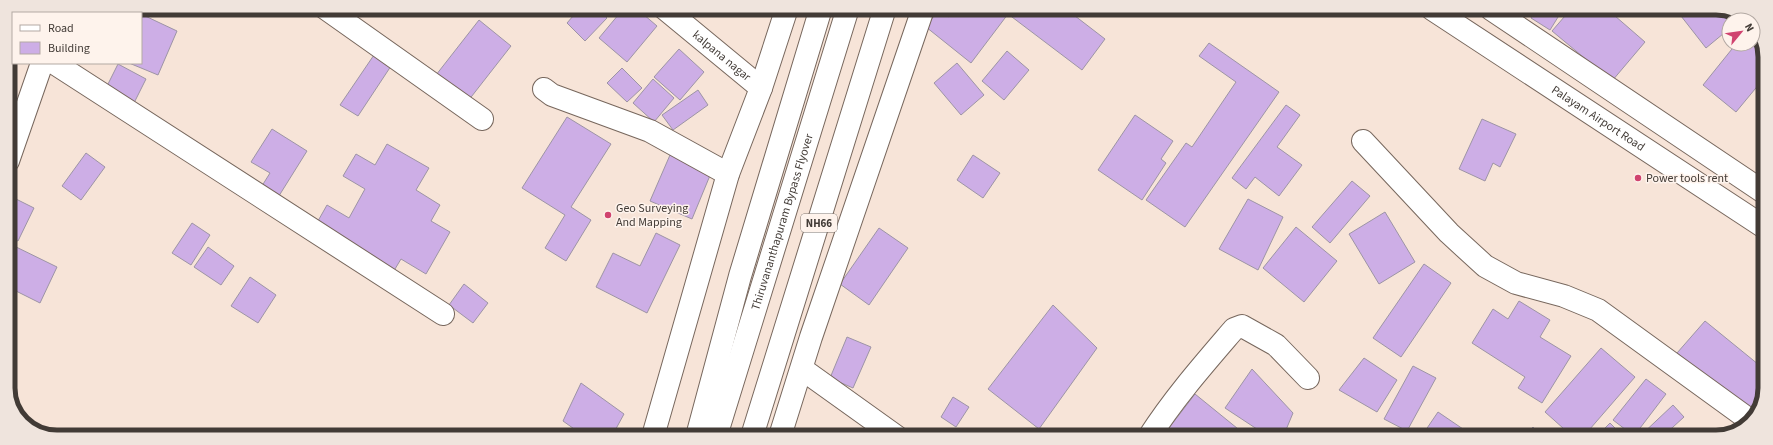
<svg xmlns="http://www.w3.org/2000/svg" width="1773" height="445" viewBox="0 0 1773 445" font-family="'Source Sans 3',sans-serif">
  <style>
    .building { fill: #cdaee6; stroke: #9d94a5 }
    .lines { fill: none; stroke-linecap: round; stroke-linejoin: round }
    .minor-casing { stroke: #77675d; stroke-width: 24 }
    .tertiary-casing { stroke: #77675d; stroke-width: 24 }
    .primary-casing { stroke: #77675d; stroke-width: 24 }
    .trunk-casing { stroke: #77675d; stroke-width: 24 }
    .minor { stroke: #fff; stroke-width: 22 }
    .tertiary { stroke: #fff; stroke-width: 22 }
    .primary { stroke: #fff; stroke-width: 22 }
    .trunk { stroke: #fff; stroke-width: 22 }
    .poi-dot { fill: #d0436f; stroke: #fef3ec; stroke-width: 1.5 }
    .labels { text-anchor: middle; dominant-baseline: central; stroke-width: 3; stroke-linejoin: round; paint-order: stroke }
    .shield { fill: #fef3ec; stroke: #7a726d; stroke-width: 1 }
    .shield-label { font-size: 11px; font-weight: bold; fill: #423b36 }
    .street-label { font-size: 12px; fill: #423b36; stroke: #fef3ec }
    .poi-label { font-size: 12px; fill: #423b36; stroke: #fef3ec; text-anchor: start }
    .rim { fill: none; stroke: #423b36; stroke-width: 5 }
  </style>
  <rect width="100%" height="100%" fill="#f7e4d8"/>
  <g class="building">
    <path d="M69,8H120L118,13H66Z"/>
    <path d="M150,8H167L165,14Z"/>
    <path d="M580,8H597L607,18L585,41L567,23Z"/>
    <path d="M624,8H636L657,26L627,62L599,38Z"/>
    <path d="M939,9L949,17L955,9H1066L1105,39L1082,70L1008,14L971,63L926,27Z"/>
    <path d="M1524,9H1563L1550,30L1531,18L1533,14Z"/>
    <path d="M1571,9H1607L1645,42L1612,81L1552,31Z"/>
    <path d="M1689,9H1726L1742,18L1740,20H1729V29L1706,48L1681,16Z"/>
    <path d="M143,15L177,31L158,75L129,63H141V20Z"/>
    <path d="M479,20L511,46L468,101L436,75Z"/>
    <path d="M1753,25L1765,53V77L1736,112L1703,85L1736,44H1753Z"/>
    <path d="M1209,43L1279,92L1185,227L1146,200L1186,143L1192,147L1236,82L1199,56Z"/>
    <path d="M679,49L704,72L680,100L654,77Z"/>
    <path d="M1007,51L1029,70L1004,100L982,81Z"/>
    <path d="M376,52L393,63L358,116L340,105Z"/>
    <path d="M957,63L984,95L961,115L934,83Z"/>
    <path d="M118,64L146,79L133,105L105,90Z"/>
    <path d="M622,68L642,88L627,102L607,83Z"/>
    <path d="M653,79L674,98L654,122L633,103Z"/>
    <path d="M698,90L708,105L673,130L662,115Z"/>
    <path d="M1286,105L1300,115L1277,147L1302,165L1279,196L1255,177L1246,189L1232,178Z"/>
    <path d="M1135,115L1173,141L1161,159L1166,163L1142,200L1098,170Z"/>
    <path d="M567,117L611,144L571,207L591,220L566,261L545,248L565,215L522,188Z"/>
    <path d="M1482,119L1516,134L1500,167L1493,163L1485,181L1459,169Z"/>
    <path d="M272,129L307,151L277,199L260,189L270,173L251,162Z"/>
    <path d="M387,144L429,168L416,190L440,205L431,221L450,232L426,274L401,259L392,274L314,228L327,205L349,218L365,189L343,176L356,154L375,165Z"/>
    <path d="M86,153L105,167L81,200L62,186Z"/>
    <path d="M670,155L711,173L692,219L650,201Z"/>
    <path d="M973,155L1000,173L983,198L957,180Z"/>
    <path d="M1352,181L1370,196L1330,243L1312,227Z"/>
    <path d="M8,195L34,208L18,241L8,237Z"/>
    <path d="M1248,199L1283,217L1258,270L1219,249Z"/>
    <path d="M1385,212L1415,262L1379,284L1349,234Z"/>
    <path d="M192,223L210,235L191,265L172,253Z"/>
    <path d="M1296,227L1337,261L1304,302L1263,268Z"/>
    <path d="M879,228L908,248L869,305L840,284Z"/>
    <path d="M656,233L680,245L647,313L596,287L613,253L640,266Z"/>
    <path d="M8,243L57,267L40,303L8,287Z"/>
    <path d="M208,247L234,266L221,285L194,267Z"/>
    <path d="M1424,264L1451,283L1401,357L1373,338Z"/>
    <path d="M250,277L276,295L258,323L231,306Z"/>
    <path d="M464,284L488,303L473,323L449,305Z"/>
    <path d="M1519,301L1550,320L1540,337L1571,356L1542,403L1518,388L1525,377L1472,343L1493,309L1508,319Z"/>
    <path d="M1053,305L1097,348L1039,429L988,389Z"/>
    <path d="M1705,321L1764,369V398L1754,415L1677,353Z"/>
    <path d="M847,337L871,347L853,388L830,378Z"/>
    <path d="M1764,346V359L1758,354Z"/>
    <path d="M1601,348L1635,377L1583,437H1573L1545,412Z"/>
    <path d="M1364,358L1397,380L1377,412L1339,390Z"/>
    <path d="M1413,366L1436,378L1407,431L1384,419Z"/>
    <path d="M1252,369L1293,413L1283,437H1269L1225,408Z"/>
    <path d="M1646,379L1666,394L1634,436L1613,420Z"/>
    <path d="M581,383L624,414L612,436H584L563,421Z"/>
    <path d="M1195,394L1248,437H1180L1169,428Z"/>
    <path d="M953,397L969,407L956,427L941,417Z"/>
    <path d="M1673,405L1684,417L1662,437H1639Z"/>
    <path d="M1438,412L1463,429L1458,437H1421Z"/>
    <path d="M1610,423L1624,437H1596Z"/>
    <path d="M1533,427L1542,437H1523Z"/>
  </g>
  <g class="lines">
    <g class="minor-casing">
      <g id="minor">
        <path d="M325,8L482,119"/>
        <path id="s1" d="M664,8L761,88"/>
        <path d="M60,13L61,8"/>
        <path d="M54,63L443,314"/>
        <path d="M544,89L552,95L650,131L728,174"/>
        <path d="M1363,141L1449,233L1485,266L1516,283L1564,296L1598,310L1751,421"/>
        <path d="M8,161L42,63"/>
        <path d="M802,369L897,437"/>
        <path d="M1149,437C1174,398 1204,364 1234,329L1242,326L1276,345L1308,378"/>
      </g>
    </g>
    <g class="tertiary-casing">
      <g id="tertiary">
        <path d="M653,436L728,174L761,88L787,8"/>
        <path d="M697,436L740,276L821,8"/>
        <path d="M780,436L811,337L923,9"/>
      </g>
    </g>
    <g class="primary-casing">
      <g id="primary">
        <path id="s2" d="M1432,9L1764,227"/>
        <path d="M1491,9L1765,193"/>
      </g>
    </g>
    <g class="trunk-casing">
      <g id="trunk">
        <path id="s3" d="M716,436L848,8"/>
        <path d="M752,436L885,8"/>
      </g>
    </g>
    <use href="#minor" class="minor"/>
    <use href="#tertiary" class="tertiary"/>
    <use href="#primary" class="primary"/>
    <use href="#trunk" class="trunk"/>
  </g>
  <g class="poi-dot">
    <circle cx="1638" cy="178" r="4"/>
    <circle cx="608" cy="215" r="4"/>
  </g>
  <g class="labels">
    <rect class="shield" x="801" y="214" width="36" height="18" rx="3"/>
    <g class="shield-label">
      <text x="819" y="223">NH66</text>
    </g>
    <g class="street-label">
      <text stroke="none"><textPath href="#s1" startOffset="75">kalpana nagar</textPath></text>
      <text stroke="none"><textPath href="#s2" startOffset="199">Palayam Airport Road</textPath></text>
      <text stroke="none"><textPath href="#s3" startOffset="224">Thiruvananthapuram Bypass Flyover</textPath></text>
    </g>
    <g class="poi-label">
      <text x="1646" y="178">Power tools rent</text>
      <text x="616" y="208">Geo Surveying<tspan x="616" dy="14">And Mapping</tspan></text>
    </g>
  </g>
  <path d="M0 0H1773V445H0ZM57 15H1716A42 42 0 0 1 1758 57V388A42 42 0 0 1 1716 430H57A42 42 0 0 1 15 388V57A42 42 0 0 1 57 15Z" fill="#efe4dd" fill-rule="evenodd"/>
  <path class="rim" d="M57 15H1716A42 42 0 0 1 1758 57V388A42 42 0 0 1 1716 430H57A42 42 0 0 1 15 388V57A42 42 0 0 1 57 15Z"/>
  <rect x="12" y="12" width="130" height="52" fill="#fef3ec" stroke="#b3a9a3"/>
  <rect x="20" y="25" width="20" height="6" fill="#ffffff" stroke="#b3a9a3"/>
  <text x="48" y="32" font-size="12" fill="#423b36">Road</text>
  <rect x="20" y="42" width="20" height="12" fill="#cdaee6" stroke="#b3a9a3"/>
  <text x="48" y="52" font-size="12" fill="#423b36">Building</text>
  <g transform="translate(1741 32) rotate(61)"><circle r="19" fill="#fef3ec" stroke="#b3a9a3"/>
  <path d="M0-3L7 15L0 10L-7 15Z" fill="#d0436f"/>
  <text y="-6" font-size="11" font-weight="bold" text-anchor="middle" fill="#423b36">N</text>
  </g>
</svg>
